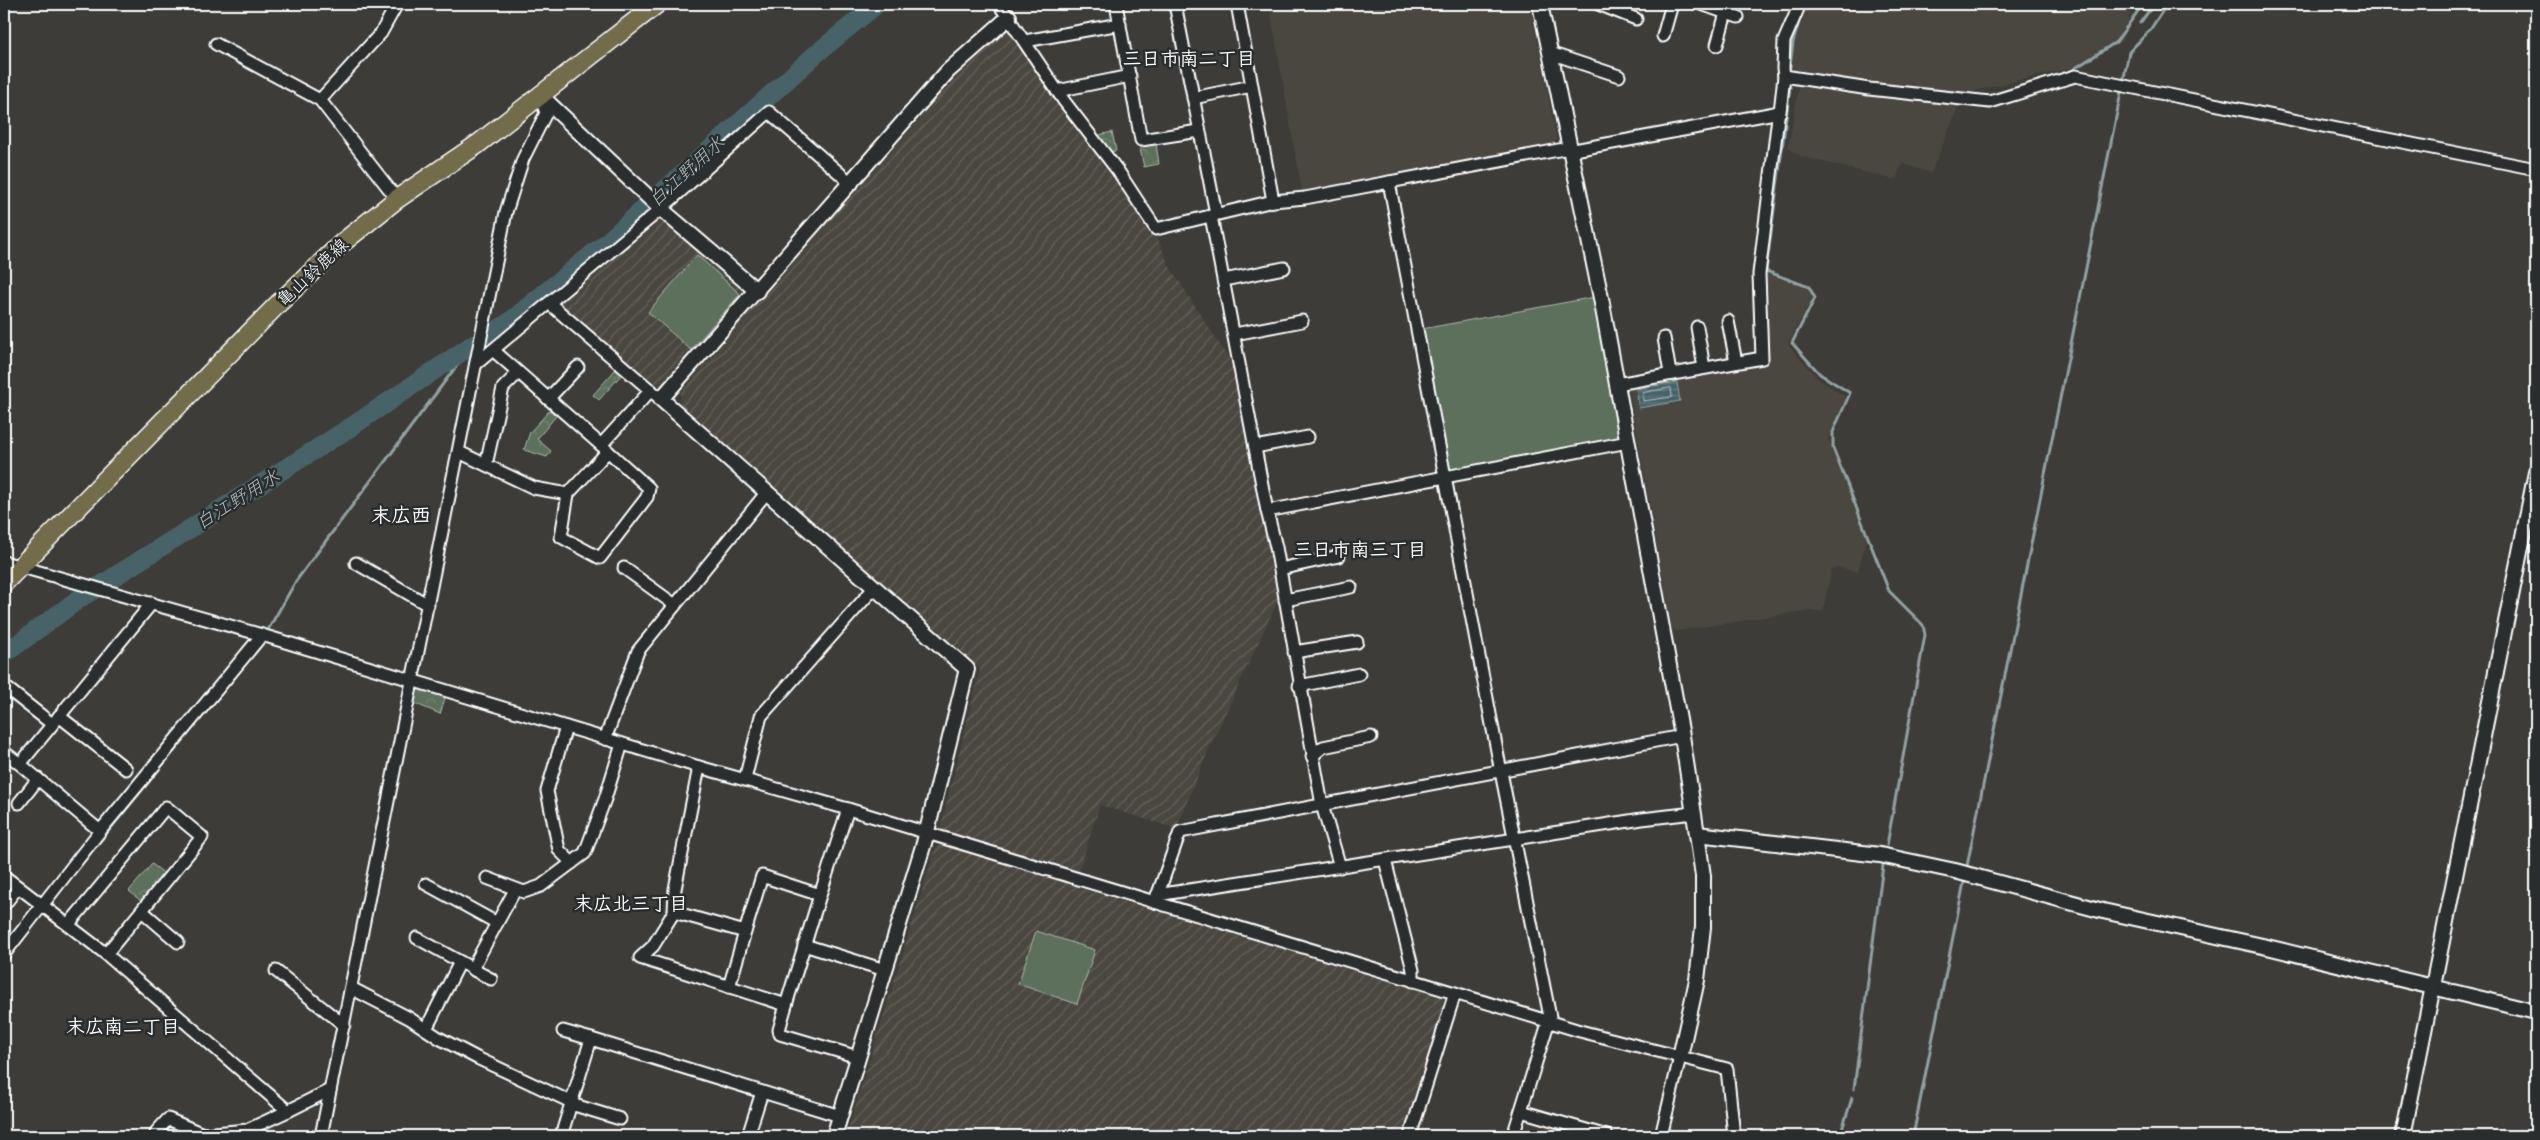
<svg xmlns="http://www.w3.org/2000/svg" width="2540" height="1140" viewBox="0 0 2540 1140" font-family="'Patrick Hand','Klee One',sans-serif">
  <style>
    .built { fill: #4a463f }
    .industrial { fill: url(#industrial-furrows) }
    .forest { fill: url(#forest-crowns); stroke: #adb8ad }
    .pitch { fill: #5b705b; stroke: #adb8ad }
    .water { fill: url(#water-rules); stroke: #90a2a4 }
    .lines { fill: none; stroke-linecap: round; stroke-linejoin: round }
    .shore { stroke: #b5c1c3; stroke-width: 1 }
    .stream { stroke: #90a2a4; stroke-width: 3 }
    .river { stroke: #466468; stroke-width: 19 }
    .minor-casing { stroke: #fff; stroke-width: 15 }
    .tertiary-casing { stroke: #fff; stroke-width: 18 }
    .primary-casing { stroke: #fff; stroke-width: 21 }
    .minor { stroke: #2a2d2e; stroke-width: 11 }
    .tertiary { stroke: #2a2d2e; stroke-width: 14 }
    .primary { stroke: #726c4b; stroke-width: 18 }
    .labels { text-anchor: middle; dominant-baseline: central; stroke-width: 5; stroke-linejoin: round; paint-order: stroke }
    .street-label { font-size: 18px; fill: #fff; stroke: #2a2d2e }
    .neighbourhood-label { font-size: 19px; font-weight: bold; fill: #fff; stroke: #2a2d2e }
    .water-label { font-size: 19px; font-style: italic; fill: #acb9bb; stroke: #2a2d2e }
    .quarter-label { font-size: 20px; font-weight: bold; fill: #fff; stroke: #2a2d2e }
  </style>
  <defs>
    <pattern id="industrial-furrows" width="10" height="10" patternUnits="userSpaceOnUse" patternTransform="scale(1.25)"><rect width="10" height="10" fill="#4a463f"/><path d="M-1 1l2-2M0 10L10 0M9 11l2-2" fill="none" stroke="#65625c"/></pattern>
    <pattern id="forest-crowns" width="20" height="18" patternUnits="userSpaceOnUse" patternTransform="scale(1.25)"><rect width="20" height="18" fill="#5b705b"/><path d="M2 6a3 3 0 1 1 6 0M12 15a3 3 0 1 1 6 0" fill="none" stroke="#748574"/></pattern>
    <pattern id="water-rules" width="6" height="5" patternUnits="userSpaceOnUse" patternTransform="scale(1.25)"><rect width="6" height="5" fill="#466468"/><path d="M0 2.5h6" fill="none" stroke="#627b7f"/></pattern>
  </defs>
  <rect width="100%" height="100%" fill="#3d3c38"/>
  <filter id="ink" filterUnits="userSpaceOnUse"><feTurbulence type="fractalNoise" baseFrequency=".02" numOctaves="2"/><feDisplacementMap in="SourceGraphic" scale="10" xChannelSelector="R" yChannelSelector="G"/><feConvolveMatrix kernelMatrix="1 2 1 2 8 2 1 2 1" color-interpolation-filters="sRGB"/></filter>
  <g filter="url(#ink)">
    <g class="built">
      <path d="M1269,4H1530L1557,140L1553,145L1302,192Z"/>
      <path d="M1808,4H2133L2121,42L2072,68L1962,94L1802,74L1792,70L1794,43Z"/>
      <path d="M1802,84L1959,106L1931,173L1903,164L1895,180L1800,156L1788,148L1799,86Z"/>
      <path d="M1765,273L1808,289L1812,298L1788,344L1817,378L1846,397L1828,439L1867,538L1858,572L1837,567L1831,571L1823,611H1804L1676,631L1672,628L1628,385L1767,360Z"/>
    </g>
    <g class="industrial">
      <path d="M1007,28L1012,30L1156,235L1170,267L1238,373L1280,596L1209,749L1176,829L1100,805L1078,874L940,829L980,669L774,486L679,405L681,392L767,290L932,105L949,83L950,77Z"/>
      <path d="M661,218L741,290L742,295L662,387L656,388L562,306V299L656,220Z"/>
      <path d="M942,844L1443,994L1446,1003L1405,1136H846L935,848Z"/>
    </g>
    <g class="forest">
      <path d="M1112,132L1116,151L1107,152L1095,136Z"/>
      <path d="M1156,143L1159,164L1144,167L1139,145Z"/>
      <path d="M616,369L622,374L599,400L593,395Z"/>
      <path d="M550,410L556,416L537,439L551,451L547,457L524,450L530,432Z"/>
      <path d="M421,688L446,695L440,714L414,703L417,691Z"/>
      <path d="M152,864L165,874L142,902L129,891Z"/>
    </g>
    <g class="pitch">
      <path d="M697,255L740,294L691,350L648,312Z"/>
      <path d="M1595,297L1622,440L1447,473L1422,329Z"/>
      <path d="M1036,931L1095,950L1077,1004L1018,984Z"/>
    </g>
    <path class="water" d="M1677,382L1680,401L1639,408L1636,389Z"/>
    <g class="lines">
      <path class="shore" d="M1671,388L1672,397L1643,401V393Z"/>
      <g class="stream">
        <path d="M2140,23L2154,4"/>
        <path d="M1790,67L1793,42L1803,9"/>
        <path d="M2074,69L2116,42L2143,4"/>
        <path d="M1790,87L1766,271L1809,287L1815,298L1792,343L1820,374L1850,393L1833,432V448L1889,591L1923,625L1925,635L1887,845"/>
        <path d="M269,628L296,581L472,345"/>
        <path d="M79,867L261,645"/>
        <path d="M1966,871L2129,52L2150,30L2167,4"/>
        <path d="M4,964L26,935"/>
        <path d="M1854,1089L1883,865"/>
        <path d="M1840,1136L1852,1098"/>
        <path d="M1913,1136L1965,877"/>
      </g>
      <g class="river">
        <path d="M491,334L508,323L607,242L816,54L877,4"/>
        <path d="M4,654L79,599L351,427L472,345"/>
      </g>
      <g class="minor-casing">
        <g id="minor">
          <path d="M999,4L1064,101L1118,171L1156,229L1273,201L1305,198L1569,148"/>
          <path d="M1116,4L1141,140L1199,131"/>
          <path d="M1175,4L1216,214"/>
          <path d="M1237,4L1273,201"/>
          <path d="M1598,4L1636,19"/>
          <path d="M1701,4L1738,17"/>
          <path d="M1663,36L1672,4"/>
          <path d="M1025,41L1120,24"/>
          <path d="M216,44L320,100L397,199"/>
          <path d="M1717,45L1726,13"/>
          <path d="M1550,53L1619,76"/>
          <path d="M1784,76L1869,89L1990,102L2075,76L2536,169"/>
          <path d="M1057,91L1130,76"/>
          <path d="M1193,98L1252,86"/>
          <path d="M320,100L381,33L397,4"/>
          <path d="M1569,151L1780,112L1784,76L1783,68L1784,41L1800,4"/>
          <path d="M1389,182L1501,772L1550,1017L1513,1136"/>
          <path d="M1211,216L1267,511L1276,547L1322,805L1340,867"/>
          <path d="M1224,280L1284,268"/>
          <path d="M549,303L656,395"/>
          <path d="M1728,321L1736,362"/>
          <path d="M1697,327L1704,368"/>
          <path d="M1235,334L1302,321"/>
          <path d="M1664,338L1670,373"/>
          <path d="M493,350L601,445"/>
          <path d="M476,364L661,209L769,112L852,184"/>
          <path d="M1617,384L1762,358L1759,274L1778,117L1777,112"/>
          <path d="M548,399L578,367"/>
          <path d="M1255,447L1308,437"/>
          <path d="M608,451L568,494L561,537L600,558L647,497L649,488L601,445L651,390"/>
          <path d="M459,452L534,488L568,494"/>
          <path d="M486,465L503,388L518,373"/>
          <path d="M1267,511L1628,442"/>
          <path d="M4,562L262,635L699,767L848,809L1580,1031L1727,1069L1734,1136"/>
          <path d="M356,563L428,605"/>
          <path d="M624,568L675,605"/>
          <path d="M1280,569L1339,556"/>
          <path d="M1285,600L1351,587"/>
          <path d="M1294,652L1357,642"/>
          <path d="M4,686L52,724"/>
          <path d="M1299,686L1359,674"/>
          <path d="M59,716L126,769"/>
          <path d="M566,727L547,791L559,850L572,863"/>
          <path d="M605,739L638,651L767,492"/>
          <path d="M4,752L20,764"/>
          <path d="M1312,756L1323,747L1371,737"/>
          <path d="M745,779L761,716L875,587"/>
          <path d="M19,803L38,779"/>
          <path d="M100,831L262,635"/>
          <path d="M1385,860L1413,970V981"/>
          <path d="M4,876L106,954L288,1111L330,1090"/>
          <path d="M487,878L524,892L541,886L585,853L605,799L622,744"/>
          <path d="M426,884L497,923L515,890"/>
          <path d="M820,895L848,809"/>
          <path d="M1157,895L1642,819L1694,813"/>
          <path d="M1155,902L1180,832L1682,736"/>
          <path d="M4,905L18,887"/>
          <path d="M142,911L178,942"/>
          <path d="M674,912L745,932L762,876L820,895L786,1005L640,958L653,946L674,912L675,889L699,767"/>
          <path d="M69,924L166,807L202,837L106,954"/>
          <path d="M417,938L466,965"/>
          <path d="M804,945L885,970"/>
          <path d="M4,954L100,831L20,764L152,603"/>
          <path d="M276,971L344,1025"/>
          <path d="M491,979L472,969L497,923"/>
          <path d="M729,987L745,932"/>
          <path d="M351,988L409,1018L439,1038L477,1058L571,1102"/>
          <path d="M786,1005L779,1030L780,1034L858,1057"/>
          <path d="M426,1029L460,962"/>
          <path d="M563,1031L591,1039"/>
          <path d="M571,1104L620,1119"/>
          <path d="M1521,1111L1607,1136"/>
          <path d="M155,1136L157,1131L168,1119L203,1134"/>
          <path d="M202,1136L203,1134L247,1130L288,1111"/>
          <path d="M321,1136L506,212L523,159L546,113L540,95"/>
          <path d="M561,1136L591,1039L840,1116"/>
          <path d="M748,1136L762,1092"/>
          <path d="M1410,1136L1455,993"/>
          <path d="M1661,1136L1680,1057"/>
        </g>
      </g>
      <g class="tertiary-casing">
        <g id="tertiary">
          <path d="M1540,4L1601,298L1682,736L1697,834L1703,876V927L1697,980L1680,1057"/>
          <path d="M540,95L661,209L757,291"/>
          <path d="M1697,834L1880,855L1955,871L2103,911L2267,947L2536,1012"/>
          <path d="M834,1136L924,843L967,669L661,399L948,71L1009,17"/>
          <path d="M2403,1136L2536,472"/>
        </g>
      </g>
      <g class="primary-casing">
        <path id="primary" d="M4,583L278,304L342,243L397,199L478,144L657,4"/>
      </g>
      <use href="#minor" class="minor"/>
      <use href="#tertiary" class="tertiary"/>
      <use href="#primary" class="primary"/>
    </g>
  </g>
  <g class="labels">
    <g class="street-label">
      <text transform="translate(312 272) rotate(-43)">亀山鈴鹿線</text>
    </g>
    <g class="neighbourhood-label">
      <text x="1189" y="58">三日市南二丁目</text>
      <text x="1360" y="549">三日市南三丁目</text>
      <text x="631" y="903">末広北三丁目</text>
      <text x="123" y="1026">末広南二丁目</text>
    </g>
    <g class="water-label">
      <text transform="translate(686 171) rotate(-42)">白江野用水</text>
      <text transform="translate(237 499) rotate(-32)">白江野用水</text>
    </g>
    <g class="quarter-label">
      <text x="401" y="514">末広西</text>
    </g>
  </g>
  <rect width="2540" height="1140" fill="none" stroke="#2a2d2e" stroke-width="20"/>
  <rect x="10" y="10" width="2520" height="1120" fill="none" stroke="#fff" stroke-width="2" filter="url(#ink)"/>
</svg>
